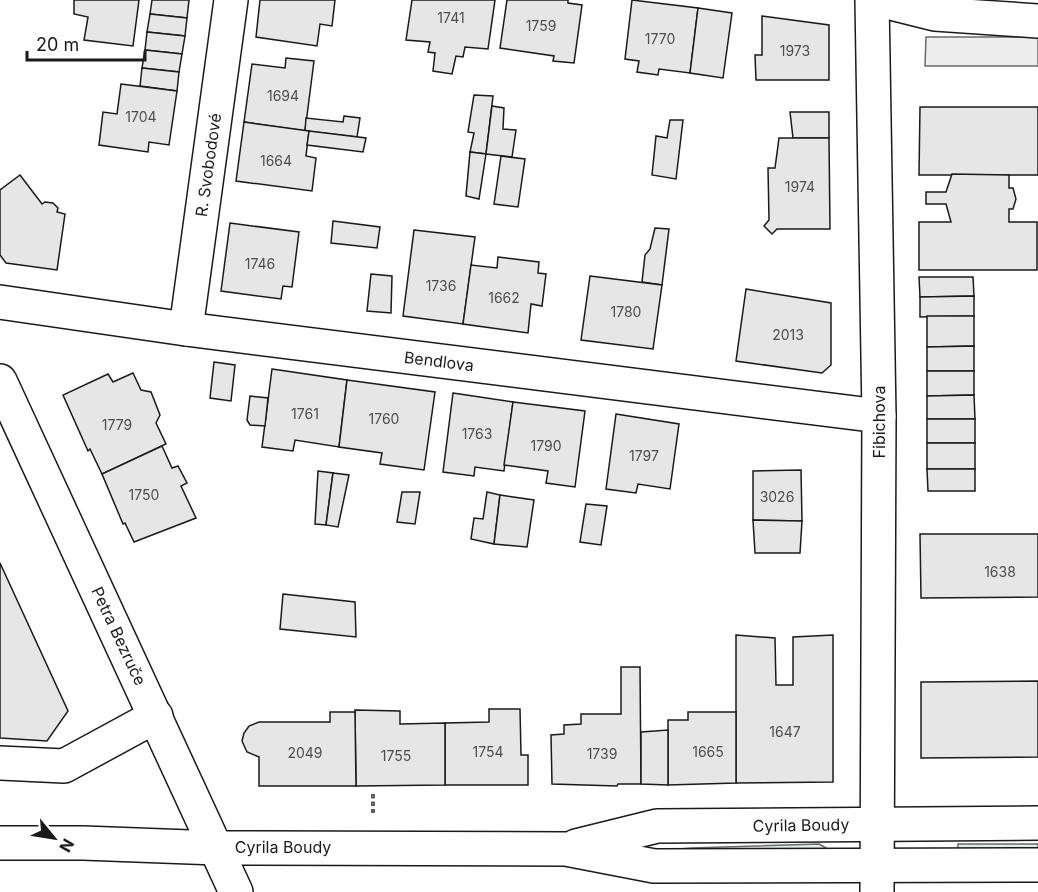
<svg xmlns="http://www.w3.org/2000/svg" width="1038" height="892" viewBox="0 0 1038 892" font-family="Inter,sans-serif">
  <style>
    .green { fill: #e0efe3; stroke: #6a6a6a; stroke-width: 1.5 }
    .parking { fill: #ededed; stroke: #6a6a6a; stroke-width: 1.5 }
    .building { fill: #e6e6e6; stroke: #1a1a1a; stroke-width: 1.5 }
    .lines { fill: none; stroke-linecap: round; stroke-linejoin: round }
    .minor-casing { stroke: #1a1a1a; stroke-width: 36 }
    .path { stroke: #5f5f5f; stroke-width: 4; stroke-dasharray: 4.5 3; stroke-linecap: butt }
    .minor { stroke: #fff; stroke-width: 33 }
    .labels { text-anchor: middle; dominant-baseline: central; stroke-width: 4.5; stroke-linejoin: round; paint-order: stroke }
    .number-label { font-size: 14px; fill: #4d4d4d }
    .street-label { font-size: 16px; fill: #1a1a1a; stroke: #fff }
  </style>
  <rect width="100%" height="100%" fill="#fff"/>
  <g class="green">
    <path d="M819,844L826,848V853H631L691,848Z"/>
    <path d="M958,844H1038V855L958,856Z"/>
  </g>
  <path class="parking" d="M926,37H1038V66H925Z"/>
  <g class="building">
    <path d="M74,0H139L133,46L84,40L88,17L74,14Z"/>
    <path d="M152,0H189L187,18L150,14Z"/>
    <path d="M260,0H335L332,26L320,24L317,46L256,37Z"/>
    <path d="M412,0H495L488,49L465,47L463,57L456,56L452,74L433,71L435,53L428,52L430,42L406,40Z"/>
    <path d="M507,0H568V3L582,5L574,63L553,61L554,56L500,48Z"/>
    <path d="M632,0L698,8L690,73L659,69L658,75L637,72L639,61L625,59Z"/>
    <path d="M698,8L732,13L723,78L690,73Z"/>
    <path d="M150,14L187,18L185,36L147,32Z"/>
    <path d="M762,16L829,25V80H756L755,55H762Z"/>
    <path d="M147,32L185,36L182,54L145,50Z"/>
    <path d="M145,50L182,54L179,72L142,68Z"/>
    <path d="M286,58L314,61L305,131L244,122L252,64L285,68Z"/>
    <path d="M142,68L179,72L177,91L140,86Z"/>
    <path d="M121,84L177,91L169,145L149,142L148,152L99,145L103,112L117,114Z"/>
    <path d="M474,95L493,96L486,154L470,152L474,133L468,132Z"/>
    <path d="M492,106L504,108L503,129L516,130L512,157L486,154Z"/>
    <path d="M920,107H1038V175H919Z"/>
    <path d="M790,112H829V138H793Z"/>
    <path d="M344,116L360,118L357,137L305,131L306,118L343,122Z"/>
    <path d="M670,120H683L676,179L652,175L656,136L667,138Z"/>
    <path d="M244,122L309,131L306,156L316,158L312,191L236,181Z"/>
    <path d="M309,131L366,138L363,152L307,145Z"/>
    <path d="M779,138H829L830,229H777L772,234L764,226L769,220L768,168H775Z"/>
    <path d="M470,152L486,154L479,199L466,196Z"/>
    <path d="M501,156L525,159L518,207L494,204Z"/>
    <path d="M952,174L1009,175V188H1013L1016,199L1013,209H1009V222H1037V270H919V222H951L946,204H926V192H946Z"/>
    <path d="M20,175L42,204L45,202L53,203L58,208L57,212L65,214L57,270L6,263L0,255V190Z"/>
    <path d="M333,221L380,227L377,248L331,243Z"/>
    <path d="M230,223L299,232L292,287L283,286L281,299L221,291Z"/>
    <path d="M655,228L669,229L662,285L642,282L645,255L650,249Z"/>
    <path d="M414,230L475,237L463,324L403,316Z"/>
    <path d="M498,257L539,262L538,273L546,274L542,306L531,304L528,333L463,324L471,265L497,268Z"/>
    <path d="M371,274L392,276L391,313L367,311Z"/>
    <path d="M590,276L662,285L653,349L581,340Z"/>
    <path d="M919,277H973L974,296L920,297Z"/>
    <path d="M746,289L831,303V365L822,373L736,361Z"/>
    <path d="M974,296V316L920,317V297Z"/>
    <path d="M927,316H974V346L927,347Z"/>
    <path d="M974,346V371H927V347Z"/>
    <path d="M214,362L235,365L231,401L210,398Z"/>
    <path d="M272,369L347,380L339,447L295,440L293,451L262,447Z"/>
    <path d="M927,371H974V395L927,396Z"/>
    <path d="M133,373L141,390L151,392L160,415L156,423L166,444L102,474L90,449L88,451L63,395L108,374L113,382Z"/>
    <path d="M347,380L435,392L424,470L380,464L382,453L339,447Z"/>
    <path d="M453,393L513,402L504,471L475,467L474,476L443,472Z"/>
    <path d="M974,395L975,419H927V396Z"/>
    <path d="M250,396L268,398L265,426L250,425L247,420Z"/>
    <path d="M513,402L585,411L575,487L546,483L548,471L504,465Z"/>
    <path d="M616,414L679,424L670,489L638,484L636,493L606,489Z"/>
    <rect x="927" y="419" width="48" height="24"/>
    <rect x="927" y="443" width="48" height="26"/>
    <path d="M162,446L172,468L178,466L187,483L181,486L196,518L134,542L125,523L123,524L102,474Z"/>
    <path d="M927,469H975V491H928Z"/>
    <path d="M801,470L802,521L753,520V471Z"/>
    <path d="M318,471L333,473L326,525L315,524Z"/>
    <path d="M333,473L349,475L338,527L326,525Z"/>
    <path d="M402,492H420L415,524L397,522Z"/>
    <path d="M487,492L500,495L494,544L471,539L474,518L483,519Z"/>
    <path d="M500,495L534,500L527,547L494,544Z"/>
    <path d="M586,504L607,506L601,545L580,542Z"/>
    <path d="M753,520L802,521L800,553H755Z"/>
    <path d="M920,534H1038V597L921,598Z"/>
    <path d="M0,563L68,711L47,741L0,738Z"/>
    <path d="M283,594L355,602L356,637L280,629Z"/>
    <path d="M736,635L775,638L776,685H793V637L833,635V782L736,783Z"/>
    <path d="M621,667H640L641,784H618L617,786L552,784L551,735L564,734V725L581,724V714H621Z"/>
    <path d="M1038,681V757L921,758V682Z"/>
    <path d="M489,709H520L521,755H528V785H445V723L489,722Z"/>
    <path d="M355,710L400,711V724L445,723V785L356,786Z"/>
    <path d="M330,712H355L356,786H259V757L247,752L242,741L244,733L249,726L259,722H330Z"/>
    <path d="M688,712H736V783L668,785V720H688Z"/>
    <path d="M668,730V785L641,784V732Z"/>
  </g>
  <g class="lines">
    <g class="minor-casing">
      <g id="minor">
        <path d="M872,0L879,416L877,892"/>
        <path d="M879,0L935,14L1038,21"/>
        <path d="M0,302L186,329L879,416"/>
        <path d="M186,329L231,0"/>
        <path d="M0,381L236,892"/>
        <path d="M0,763L64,766L156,716"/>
        <path d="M0,843H83L217,848L566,849L654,866L1038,865"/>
        <path d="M576,846L657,826L1038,823"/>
      </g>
    </g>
    <path class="path" d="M373,794V813"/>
    <use href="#minor" class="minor"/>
  </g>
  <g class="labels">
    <g class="number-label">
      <text x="451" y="17">1741</text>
      <text x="541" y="25">1759</text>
      <text x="660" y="38">1770</text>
      <text x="795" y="50">1973</text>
      <text x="283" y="95">1694</text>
      <text x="141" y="116">1704</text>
      <text x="276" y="160">1664</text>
      <text x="800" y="186">1974</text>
      <text x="260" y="263">1746</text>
      <text x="441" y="285">1736</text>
      <text x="504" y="297">1662</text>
      <text x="626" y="311">1780</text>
      <text x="788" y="334">2013</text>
      <text x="305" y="413">1761</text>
      <text x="384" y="418">1760</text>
      <text x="117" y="424">1779</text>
      <text x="477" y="433">1763</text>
      <text x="546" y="445">1790</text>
      <text x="644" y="455">1797</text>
      <text x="144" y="494">1750</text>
      <text x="777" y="496">3026</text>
      <text x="1000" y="571">1638</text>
      <text x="785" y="731">1647</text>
      <text x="488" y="751">1754</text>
      <text x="708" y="751">1665</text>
      <text x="305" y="752">2049</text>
      <text x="602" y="753">1739</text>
      <text x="396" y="755">1755</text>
    </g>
    <g class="street-label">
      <text transform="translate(208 165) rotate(-82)">R. Svobodové</text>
      <text transform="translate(439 361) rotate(7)">Bendlova</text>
      <text transform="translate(879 422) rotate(-90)">Fibichova</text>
      <text transform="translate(119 636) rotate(65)">Petra Bezruče</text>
      <text transform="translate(801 825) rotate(-1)">Cyrila Boudy</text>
      <text x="283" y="847">Cyrila Boudy</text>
    </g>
  </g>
  <g transform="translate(54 838) rotate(120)" stroke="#ffffff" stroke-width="4.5" paint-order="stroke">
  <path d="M0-4.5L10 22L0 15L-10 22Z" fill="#1a1a1a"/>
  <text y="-9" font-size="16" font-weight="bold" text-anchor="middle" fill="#1a1a1a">N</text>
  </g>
  <path d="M27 51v9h118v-9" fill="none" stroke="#1a1a1a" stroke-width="3"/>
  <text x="36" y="51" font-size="18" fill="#1a1a1a" stroke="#ffffff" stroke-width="4.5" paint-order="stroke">20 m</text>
</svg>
